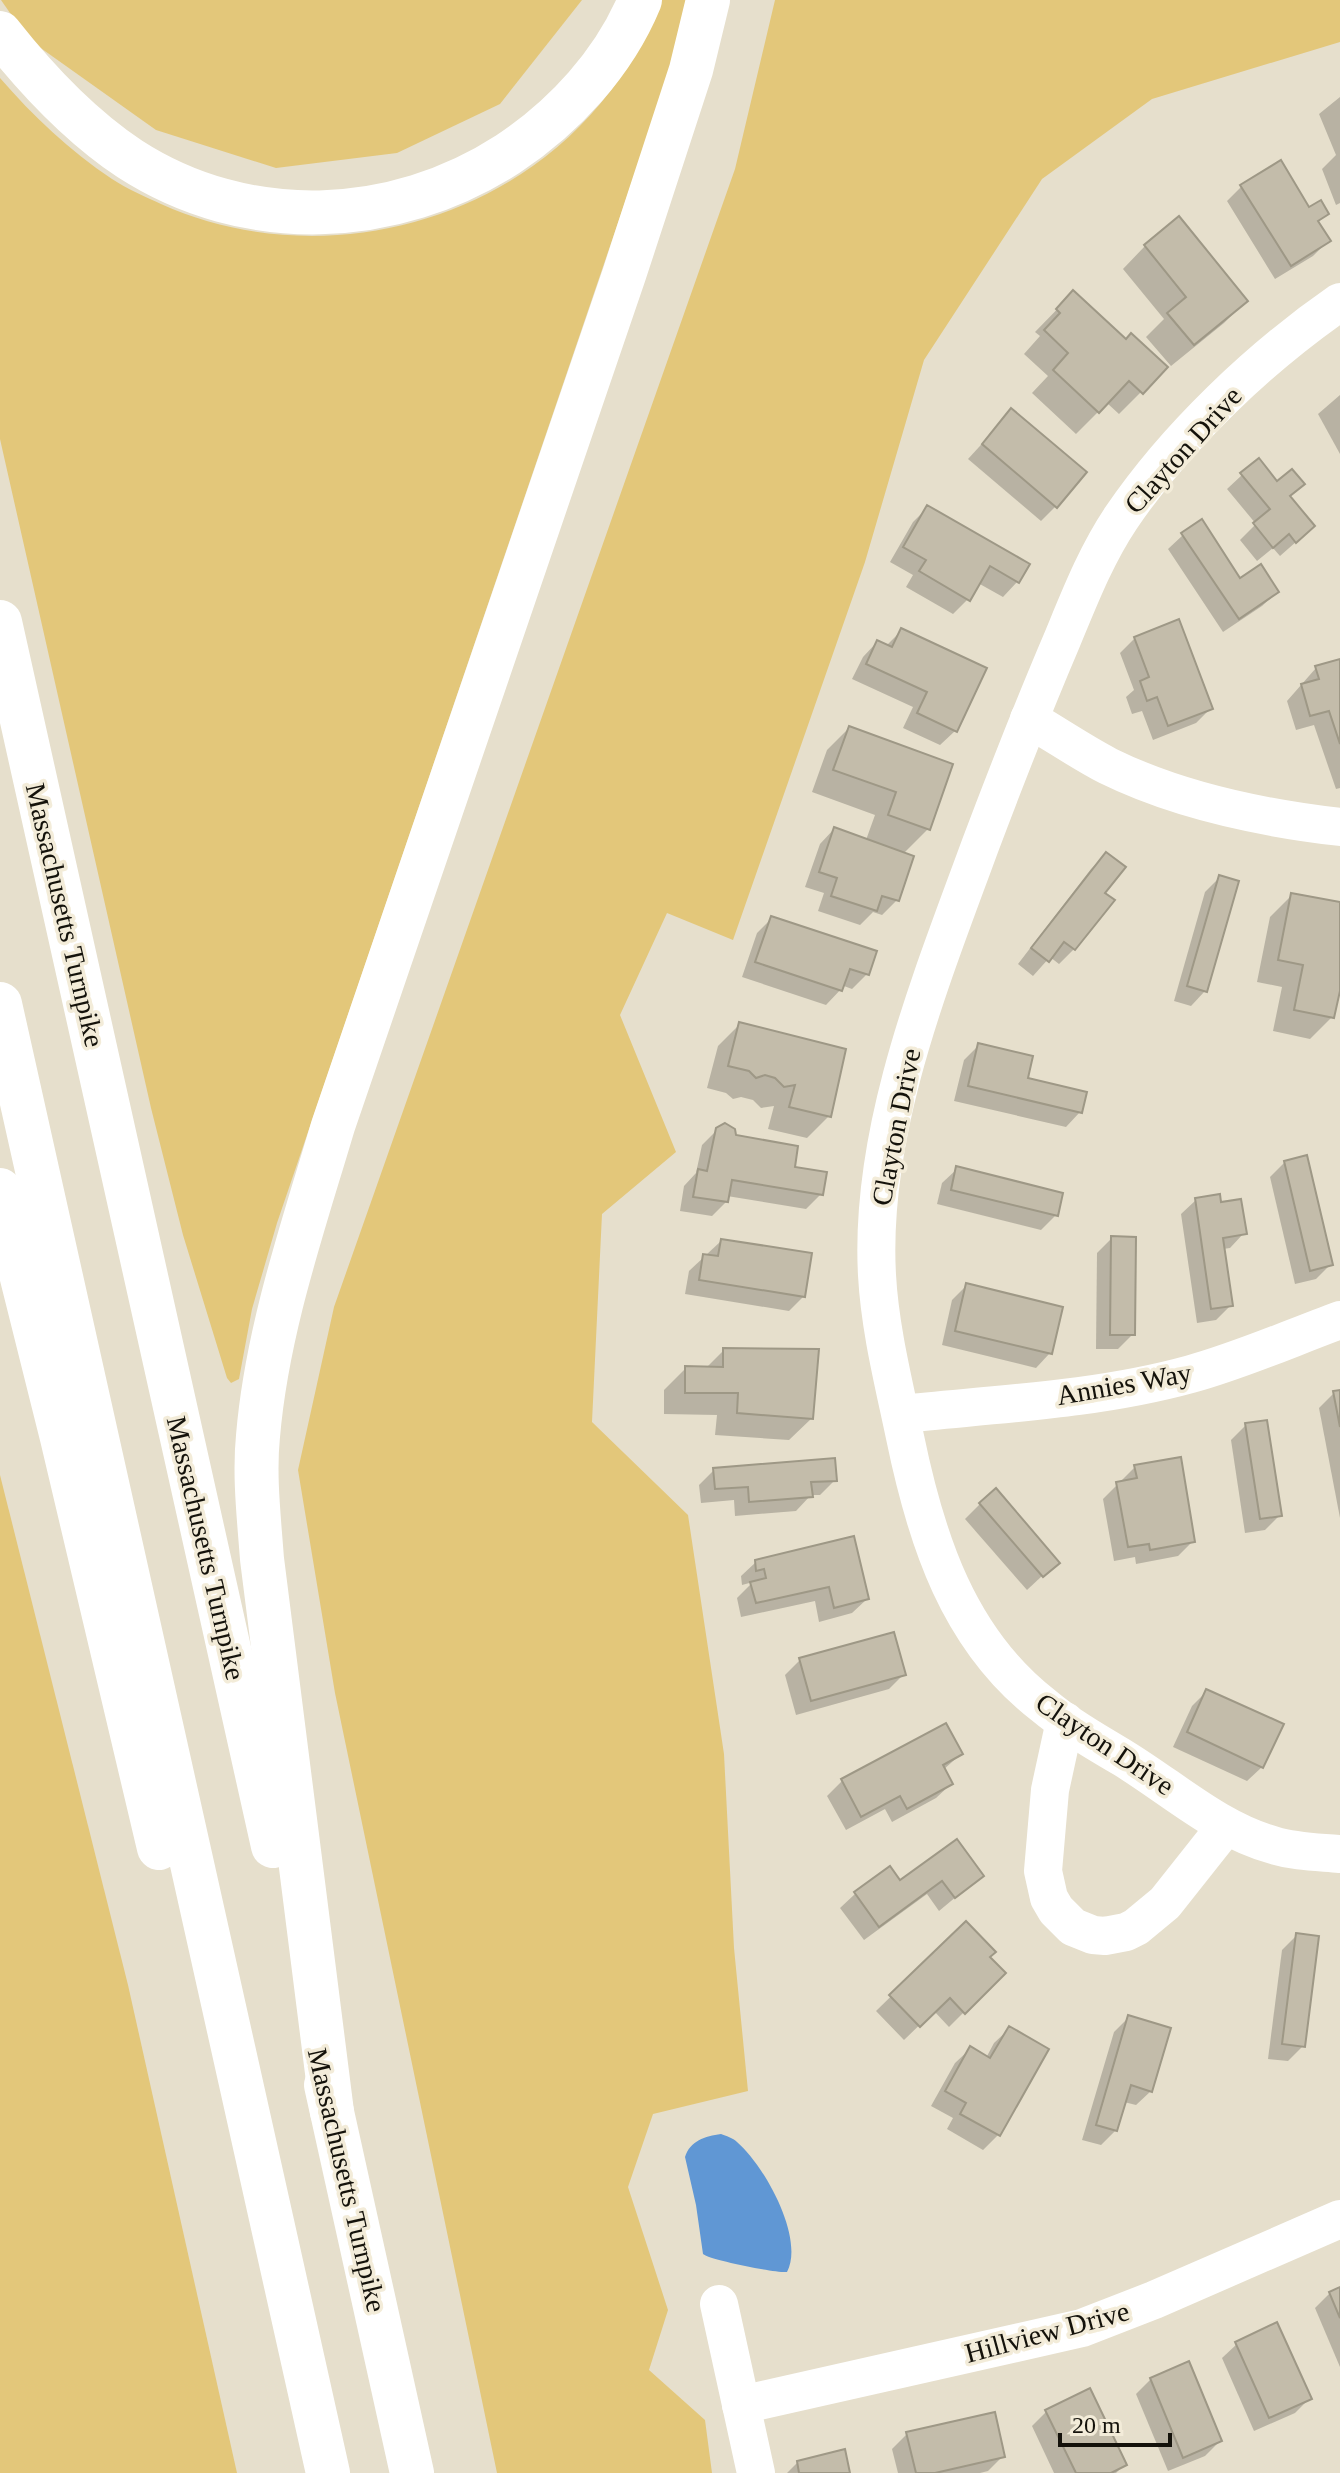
<svg xmlns="http://www.w3.org/2000/svg" width="1340" height="2473" viewBox="0 0 1340 2473" font-family="'Times New Roman',serif">
  <style>
    .green { fill: #e3c77a }
    .water { fill: #6097d4 }
    .shadow { fill: #0003 }
    .building { fill: #c3bcaa; stroke: #9e9886; stroke-width: 2 }
    .lines { fill: none; stroke-linecap: round; stroke-linejoin: round }
    .minor { stroke: #fff; stroke-width: 38 }
    .highway { stroke: #fff; stroke-width: 44 }
    .labels { text-anchor: middle; dominant-baseline: central; stroke-width: 7; stroke-linejoin: round; paint-order: stroke }
    .street-label { font-size: 28px; fill: #14120b; stroke: #f3ecd9 }
  </style>
  <rect width="100%" height="100%" fill="#e6dfcc"/>
  <g class="green">
    <path d="M1,0H582L500,104L397,153L276,168L156,130L28,39Z"/>
    <path d="M662,0H686L667,79L277,1223L252,1309L239,1379L231,1383L227,1378L183,1235L151,1108L0,439V78C33,116 70,151 112,179C127,189 144,196 161,204C309,271 495,230 600,104C627,73 644,36 662,0Z"/>
    <path d="M775,0H1340V42L1152,99L1042,179L924,360L865,562L733,940L667,913L620,1015L676,1152L602,1214L592,1422L688,1515L724,1754L734,1948L748,2091L653,2114L628,2187L668,2310L649,2370L705,2420L712,2473H497L335,1693L298,1470L334,1307L735,169Z"/>
    <path d="M0,1475L128,1985L237,2473H0Z"/>
  </g>
  <path class="water" d="M721,2134C726,2136 733,2138 737,2142C764,2165 805,2238 787,2272C775,2273 710,2260 703,2254L696,2205L685,2157C690,2141 705,2136 721,2134Z"/>
  <g class="shadow">
    <path d="M1340,97V203L1336,205L1322,169L1336,155L1319,114Z"/>
    <path d="M1242,186L1327,214L1317,223L1328,241L1313,256L1275,279L1227,201Z"/>
    <path d="M1145,246L1246,301L1224,323L1171,366L1146,337L1164,319L1123,269Z"/>
    <path d="M1073,293L1141,392L1119,414L1107,403L1076,434L1032,393L1048,376L1024,354L1040,336L1035,332Z"/>
    <path d="M1340,395V454L1318,414Z"/>
    <path d="M1012,411L1056,506L1041,521L968,459Z"/>
    <path d="M1242,475L1288,497L1297,541L1280,556L1273,548L1257,561L1240,540L1256,524L1227,489Z"/>
    <path d="M928,507L1027,565L1017,582L1003,597L978,583L968,599L953,614L906,587L913,575L890,562L913,522Z"/>
    <path d="M1183,535L1239,581L1277,592L1262,606L1223,632L1168,549Z"/>
    <path d="M901,631L955,731L940,745L903,728L913,707L852,679L863,657L877,642L886,646Z"/>
    <path d="M1135,638L1211,708L1196,723L1153,740L1142,711L1132,714L1126,697L1134,690L1120,653Z"/>
    <path d="M1340,665V788L1336,789L1314,725L1296,730L1287,701L1316,668Z"/>
    <path d="M849,728L928,829L903,854L897,900L882,915L873,912L860,925L818,911L824,893L805,887L820,844L834,829L866,840L875,815L812,792L827,750Z"/>
    <path d="M1106,854L1103,893L1074,949L1059,964L1050,957L1033,976L1018,964L1091,869Z"/>
    <path d="M1220,877L1205,991L1191,1006L1174,1001L1205,892Z"/>
    <path d="M1292,895L1340,904V981L1332,1017L1310,1039L1273,1031L1282,987L1257,982L1270,917Z"/>
    <path d="M772,918L867,974L852,989L844,986L826,1005L742,977L757,933Z"/>
    <path d="M740,1024L829,1116L807,1138L768,1129L774,1106L761,1108L753,1100L741,1097L733,1099L726,1093L707,1088L718,1046Z"/>
    <path d="M979,1045L1026,1079L1080,1112L1066,1127L954,1101L964,1060Z"/>
    <path d="M717,1130L792,1169L821,1194L806,1209L727,1196L726,1202L712,1216L680,1211L684,1186L696,1173L702,1145Z"/>
    <path d="M1285,1162L1331,1264L1316,1279L1295,1284L1270,1177Z"/>
    <path d="M957,1169L1056,1215L1041,1230L937,1204L942,1183Z"/>
    <path d="M1196,1200L1219,1204L1244,1233L1230,1248L1223,1249L1231,1305L1216,1320L1197,1323L1181,1214Z"/>
    <path d="M1112,1238L1133,1334L1118,1349H1096L1097,1253Z"/>
    <path d="M721,1241L804,1296L789,1311L685,1294L689,1271Z"/>
    <path d="M967,1285L1050,1353L1036,1368L942,1345L952,1300Z"/>
    <path d="M724,1350L812,1418L789,1440L715,1435L717,1415L664,1414V1390L686,1368L705,1369Z"/>
    <path d="M1340,1392V1518L1319,1408L1334,1393Z"/>
    <path d="M1246,1425L1280,1515L1265,1530L1245,1533L1231,1440Z"/>
    <path d="M1135,1467L1193,1541L1178,1556L1136,1564L1135,1557L1114,1561L1103,1499Z"/>
    <path d="M714,1470L835,1480L820,1495H811L796,1511L735,1516L734,1500L701,1503L699,1485Z"/>
    <path d="M980,1504L1057,1562L1027,1590L965,1519Z"/>
    <path d="M756,1562L867,1599L852,1613L819,1622L815,1601L741,1617L737,1598L753,1582L742,1585L741,1576Z"/>
    <path d="M800,1660L904,1674L889,1689L796,1715L785,1675Z"/>
    <path d="M1207,1691L1262,1767L1247,1781L1173,1747L1192,1706Z"/>
    <path d="M946,1725L961,1754L943,1770L951,1784L936,1798L892,1822L885,1809L846,1830L827,1796L842,1781Z"/>
    <path d="M889,1868L900,1883L981,1876L939,1911L927,1894L864,1940L840,1908L855,1894Z"/>
    <path d="M966,1923L987,1957L1003,1973L949,2027L934,2011L904,2040L876,2011Z"/>
    <path d="M1297,1935L1303,2046L1288,2061L1268,2059L1282,1950Z"/>
    <path d="M1129,2017L1151,2091L1136,2105L1124,2102L1116,2130L1101,2145L1082,2140L1114,2032Z"/>
    <path d="M1009,2029L998,2135L983,2150L947,2129L953,2118L931,2106L955,2063L970,2049L986,2058L994,2043Z"/>
    <path d="M1340,2289V2367L1315,2308L1330,2293Z"/>
    <path d="M1237,2344L1310,2398L1295,2413L1254,2431L1222,2358Z"/>
    <path d="M1151,2379L1220,2441L1205,2456L1168,2471L1136,2394Z"/>
    <path d="M1047,2411L1124,2465L1116,2473H1054L1032,2426Z"/>
    <path d="M907,2434L1003,2456L988,2471L980,2473H898L892,2449Z"/>
    <path d="M798,2462L848,2473H787Z"/>
  </g>
  <g class="building">
    <path d="M1281,160L1309,207L1321,200L1329,214L1318,221L1331,241L1291,266L1240,185Z"/>
    <path d="M1179,216L1248,301L1194,345L1167,313L1186,297L1144,245Z"/>
    <path d="M1073,290L1126,339L1131,333L1168,367L1143,394L1129,381L1099,413L1053,370L1068,353L1044,330L1060,313L1056,309Z"/>
    <path d="M1011,408L1087,472L1057,508L982,444Z"/>
    <path d="M1259,458L1277,481L1292,469L1305,484L1290,496L1315,526L1296,543L1289,534L1273,548L1253,523L1270,509L1240,473Z"/>
    <path d="M927,505L1030,564L1019,583L990,566L970,601L919,571L926,560L903,547Z"/>
    <path d="M1202,519L1240,578L1261,564L1279,592L1239,619L1181,533Z"/>
    <path d="M1179,619L1213,709L1168,726L1157,697L1147,701L1140,681L1149,677L1134,637Z"/>
    <path d="M901,628L987,668L957,732L917,713L927,692L866,664L877,640L892,647Z"/>
    <path d="M1340,659V744L1329,711L1310,716L1301,684L1319,679L1315,666Z"/>
    <path d="M849,726L953,764L930,830L888,815L896,792L833,770Z"/>
    <path d="M834,827L914,856L899,901L882,896L877,911L831,896L837,878L819,872Z"/>
    <path d="M1106,852L1126,867L1105,893L1115,900L1075,950L1064,942L1049,962L1031,948Z"/>
    <path d="M1219,875L1239,881L1207,992L1187,986Z"/>
    <path d="M1291,893L1340,902V991L1334,1018L1294,1010L1303,965L1278,960Z"/>
    <path d="M771,916L877,951L869,975L850,969L842,991L755,962Z"/>
    <path d="M739,1022L846,1049L831,1117L789,1107L795,1085L784,1087L775,1078L765,1075L756,1078L749,1071L728,1066Z"/>
    <path d="M978,1043L1033,1056L1028,1078L1087,1092L1082,1113L968,1086Z"/>
    <path d="M725,1123L735,1129L736,1135L798,1146L795,1167L827,1172L823,1195L732,1180L728,1202L693,1197L698,1169L707,1171L716,1128Z"/>
    <path d="M1307,1155L1333,1265L1310,1271L1284,1161Z"/>
    <path d="M956,1166L1063,1193L1058,1216L951,1190Z"/>
    <path d="M1220,1194L1221,1202L1241,1199L1247,1234L1223,1238L1233,1306L1211,1309L1195,1198Z"/>
    <path d="M1111,1236L1136,1237L1135,1335H1110Z"/>
    <path d="M721,1239L812,1253L805,1297L699,1280L703,1254L718,1256Z"/>
    <path d="M966,1283L1063,1307L1052,1354L955,1331Z"/>
    <path d="M723,1348L819,1349L813,1419L737,1413L738,1393H685V1366L723,1367Z"/>
    <path d="M1340,1390V1427L1333,1391Z"/>
    <path d="M1267,1420L1282,1516L1260,1519L1245,1423Z"/>
    <path d="M1181,1457L1195,1542L1150,1550L1149,1544L1128,1547L1116,1482L1137,1478L1134,1465Z"/>
    <path d="M835,1458L837,1481L811,1482L813,1497L749,1502L748,1487L715,1489L713,1468Z"/>
    <path d="M996,1488L1060,1563L1043,1577L979,1503Z"/>
    <path d="M854,1536L869,1599L834,1608L829,1587L756,1603L750,1582L766,1578L764,1569L756,1571L755,1560Z"/>
    <path d="M894,1632L906,1675L811,1701L799,1658Z"/>
    <path d="M1206,1689L1284,1724L1263,1768L1187,1732Z"/>
    <path d="M946,1723L963,1754L943,1765L953,1784L907,1809L900,1796L861,1817L841,1779Z"/>
    <path d="M957,1839L984,1876L955,1898L942,1881L879,1927L854,1892L890,1866L900,1880Z"/>
    <path d="M966,1921L996,1952L990,1957L1006,1973L965,2014L950,1998L920,2027L889,1995Z"/>
    <path d="M1296,1933L1319,1936L1305,2047L1282,2044Z"/>
    <path d="M1128,2015L1171,2028L1152,2092L1131,2085L1117,2131L1096,2125Z"/>
    <path d="M1009,2026L1049,2049L1000,2136L960,2114L966,2103L945,2091L970,2046L990,2058Z"/>
    <path d="M1340,2287V2318L1329,2292Z"/>
    <path d="M1277,2322L1312,2399L1269,2418L1235,2342Z"/>
    <path d="M1189,2361L1222,2441L1183,2458L1150,2378Z"/>
    <path d="M1090,2388L1127,2465L1111,2473H1076L1045,2410Z"/>
    <path d="M995,2412L1005,2457L935,2473H916L906,2432Z"/>
    <path d="M845,2449L850,2473H799L797,2461Z"/>
  </g>
  <g class="lines">
    <g class="minor">
      <path d="M1340,302C1259,358 1176,437 1121,518C1096,555 1079,599 1062,640C1033,708 1006,777 980,846C931,980 869,1130 877,1275C880,1330 894,1384 905,1437C926,1539 958,1639 1043,1705C1068,1726 1096,1742 1123,1758C1172,1788 1218,1830 1273,1845C1295,1852 1318,1852 1340,1854"/>
      <path d="M1029,719C1055,734 1081,752 1108,766C1179,801 1262,818 1340,827"/>
      <path d="M901,1414C997,1404 1097,1400 1191,1374C1242,1360 1291,1338 1340,1320"/>
      <path d="M1065,1721L1050,1790L1043,1871L1049,1898L1056,1910L1073,1927L1093,1935L1105,1936L1126,1932L1136,1927L1165,1903L1226,1826"/>
      <path d="M719,2304L756,2473"/>
      <path d="M741,2405L1082,2328L1154,2300L1340,2219"/>
    </g>
    <g class="highway">
      <path d="M0,33C37,80 79,125 130,159C246,234 394,228 508,154C564,117 614,63 640,0"/>
      <path d="M0,622L273,1846"/>
      <path d="M0,1004L328,2473"/>
      <path d="M0,1190L62,1438L159,1848"/>
      <path d="M326,2085L412,2473"/>
      <path d="M332,2112L262,1559C259,1518 254,1476 258,1436C267,1330 303,1227 333,1126L624,275L691,70L708,0"/>
    </g>
  </g>
  <g class="labels">
    <g class="street-label">
      <text transform="translate(1183 450) rotate(-48)">Clayton Drive</text>
      <text transform="translate(65 915) rotate(77)">Massachusetts Turnpike</text>
      <text transform="translate(896 1127) rotate(-79)">Clayton Drive</text>
      <text transform="translate(1124 1384) rotate(-10)">Annies Way</text>
      <text transform="translate(206 1548) rotate(77)">Massachusetts Turnpike</text>
      <text transform="translate(1105 1744) rotate(34)">Clayton Drive</text>
      <text transform="translate(347 2180) rotate(77)">Massachusetts Turnpike</text>
      <text transform="translate(1047 2332) rotate(-15)">Hillview Drive</text>
    </g>
  </g>
  <path d="M1060 2433v12h110v-12" fill="none" stroke="#14120b" stroke-width="4"/>
  <text x="1072" y="2433" font-size="24" fill="#14120b" stroke="#f3ecd9" stroke-width="6" paint-order="stroke">20 m</text>
</svg>
